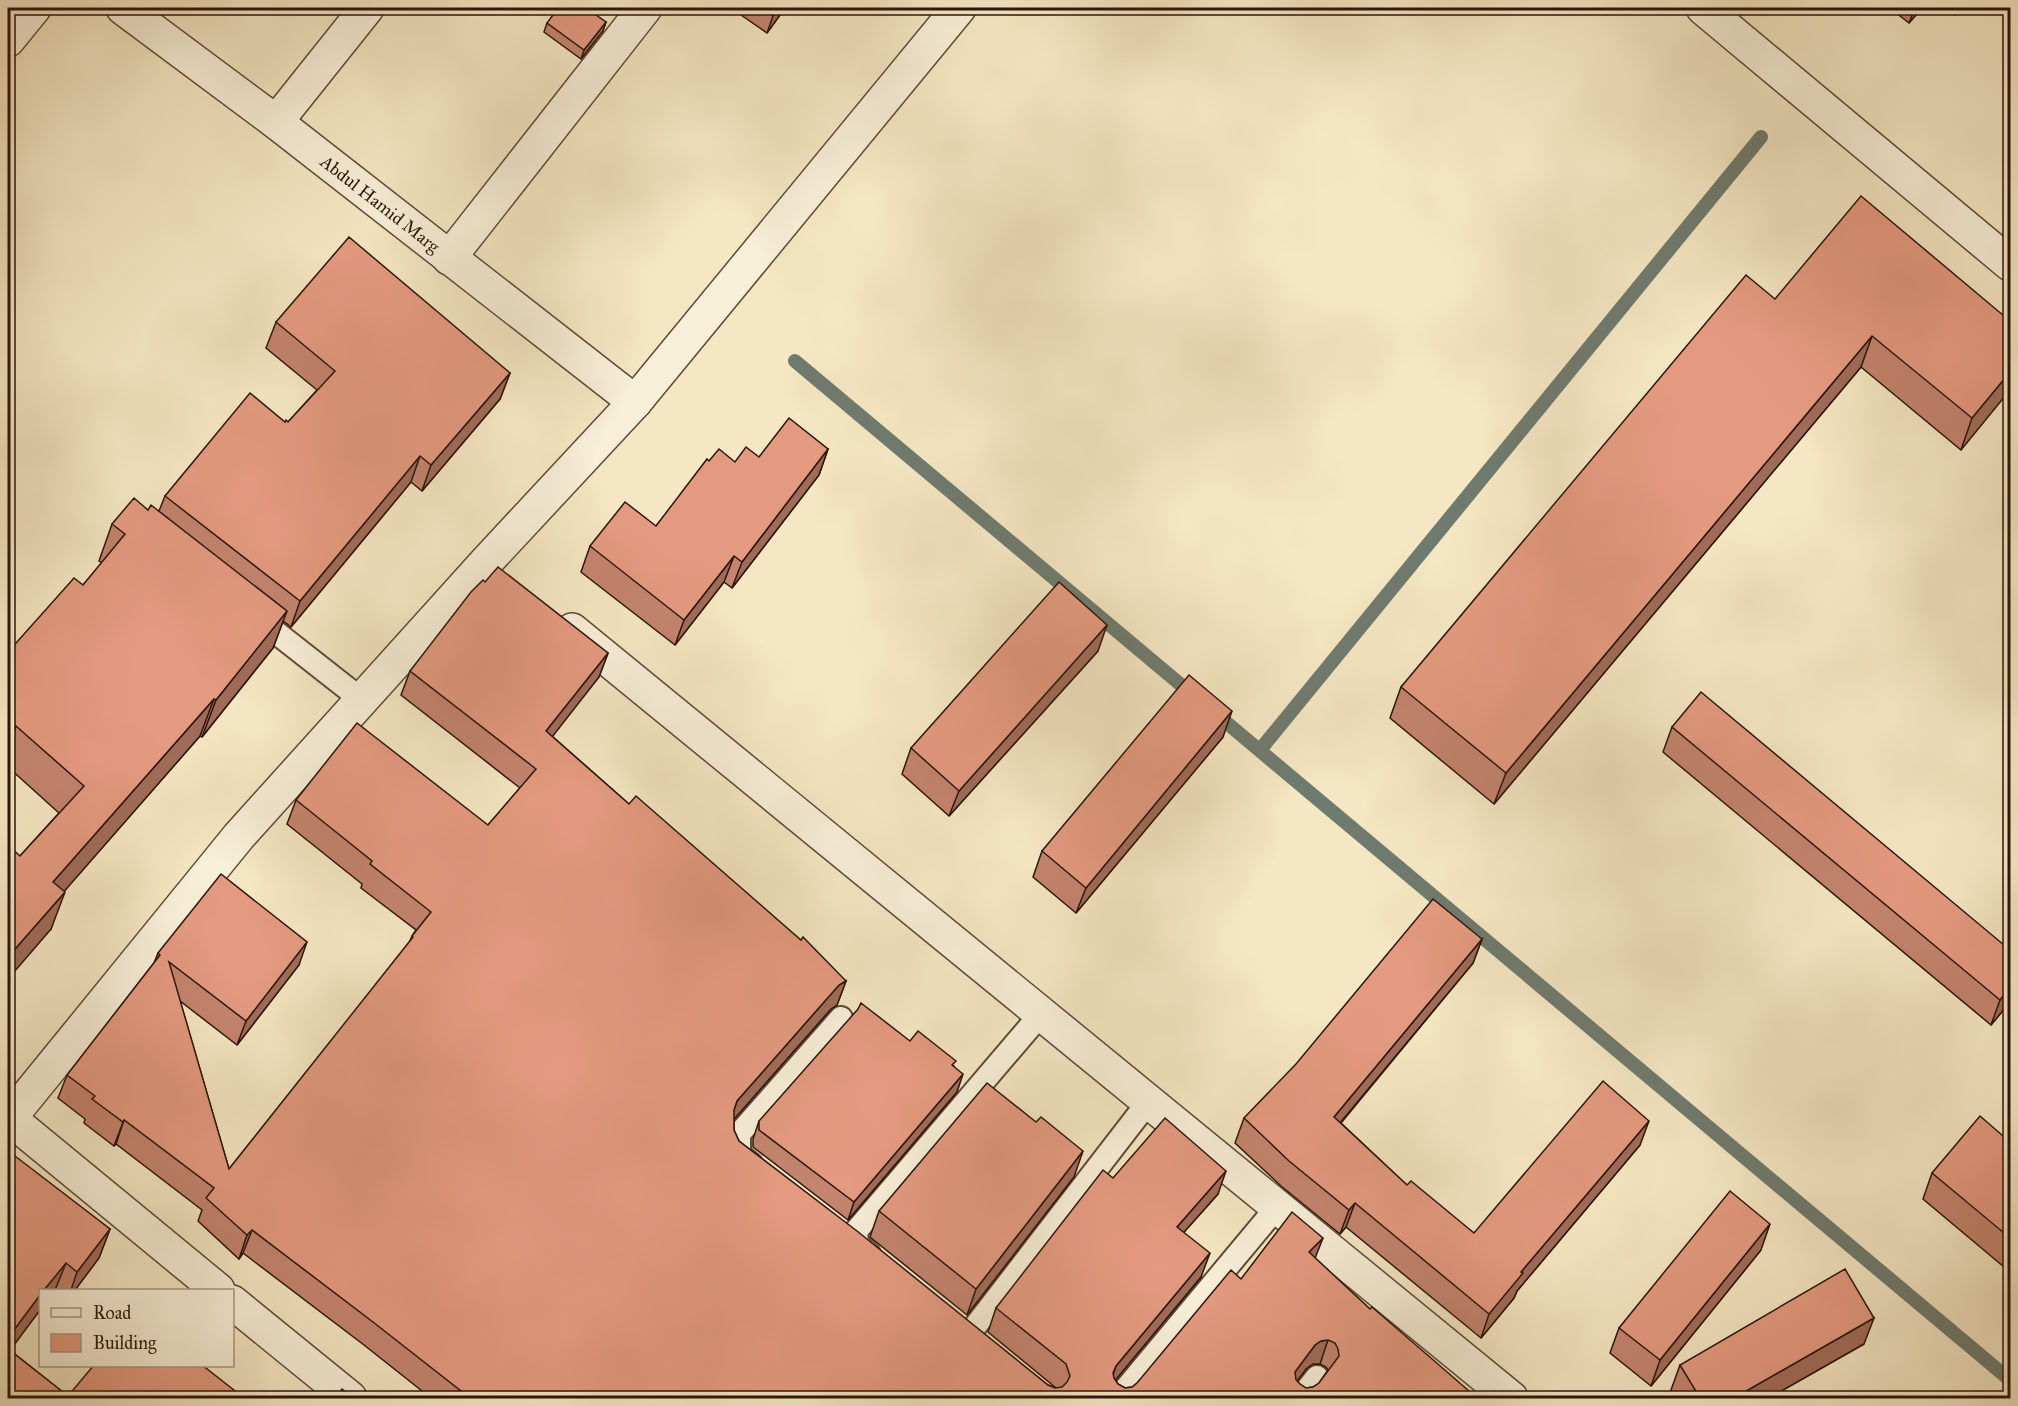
<svg xmlns="http://www.w3.org/2000/svg" width="2018" height="1406" viewBox="0 0 2018 1406" font-family="'IM FELL Great Primer',serif">
  <style>
    .lines { fill: none; stroke-linecap: round; stroke-linejoin: round }
    .stream { stroke: #6f7b6f; stroke-width: 14 }
    .service-casing { stroke: #5e4938; stroke-width: 26 }
    .minor-casing { stroke: #5e4938; stroke-width: 36 }
    .tertiary-casing { stroke: #5e4938; stroke-width: 36 }
    .service { stroke: #f8efd8; stroke-width: 22 }
    .minor { stroke: #f8efd8; stroke-width: 33 }
    .tertiary { stroke: #f8efd8; stroke-width: 33 }
    .wall { fill: #c4846e; stroke: #2c140a; stroke-width: 1.5; fill-rule: evenodd }
    .shaded-wall { fill: #a06c5a; stroke: #2c140a; stroke-width: 1.5 }
    .building { fill: #e49a80; stroke: #2c140a; stroke-width: 1.5; fill-rule: evenodd }
    .labels { text-anchor: middle; dominant-baseline: central; stroke-width: 4.5; stroke-linejoin: round; paint-order: stroke }
    .street-label { font-size: 18px; fill: #2c140a; stroke: #f8efd8 }
  </style>
  <rect width="100%" height="100%" fill="#f5e7c3"/>
  <filter id="stains"><feTurbulence type="fractalNoise" baseFrequency=".00333" numOctaves="4"/><feColorMatrix values="0 0 0 0 .2 0 0 0 0 .09 0 0 0 0 .02 0 0 0 .5 -.17"/></filter>
  <radialGradient id="worn" r=".72"><stop offset=".6" stop-color="#630" stop-opacity="0"/><stop offset="1" stop-color="#630" stop-opacity=".3"/></radialGradient>
  <g class="lines">
    <g class="stream">
      <path d="M795,361L1193,695"/>
      <path d="M1215,713L2010,1380"/>
      <path d="M1260,750L1761,137"/>
    </g>
    <g class="service-casing">
      <g id="service">
        <path d="M255,616L362,700"/>
        <path d="M751,1164L739,1154V1134L841,1018"/>
        <path d="M869,1254L857,1244L856,1231L1040,1015"/>
        <path d="M970,1333L1149,1101"/>
        <path d="M1118,1398L1277,1207"/>
        <path d="M1300,1398L1317,1377"/>
      </g>
    </g>
    <g class="minor-casing">
      <g id="minor">
        <path d="M8,40L34,8"/>
        <path d="M276,122L367,8"/>
        <path d="M449,258L645,8"/>
        <path d="M572,630L1511,1398"/>
        <path d="M9,1118L218,1290"/>
        <path d="M232,1302L350,1398"/>
      </g>
    </g>
    <g class="tertiary-casing">
      <g id="tertiary">
        <path d="M123,8L276,122L635,402"/>
        <path d="M1703,8L2010,264"/>
        <path d="M8,1120L239,836L487,561L635,402L959,8"/>
      </g>
    </g>
    <use href="#service" class="service"/>
    <use href="#minor" class="minor"/>
    <use href="#tertiary" class="tertiary"/>
  </g>
  <g class="wall">
    <path d="M731,8H785L767,33Z"/>
    <path d="M1890,8H1922L1909,23Z"/>
    <path d="M1947,8H1961L1955,15Z"/>
    <path d="M606,22L603,31L581,59L544,32L547,23Z"/>
    <path d="M2010,105V119L2007,116Z"/>
    <path d="M1775,299L2010,321L1961,450L1861,367L1494,804L1390,718L1401,687Z"/>
    <path d="M276,322L510,373L500,399L422,491L411,482L291,627L283,621L273,648L202,737L200,736L64,891L51,929L20,856L59,813L8,767V652L83,585L102,563L99,561L112,524L148,510L159,511L165,496L285,422H288L317,390L266,348Z"/>
    <path d="M828,449L819,475L732,588L724,582L675,645L581,572L590,546L656,526L709,461L735,462L759,457Z"/>
    <path d="M485,582L608,653L599,677L552,736L629,804L846,981L837,1005L831,1009L734,1119V1130L739,1141L1048,1385L1055,1388H1056L988,1332L996,1308L1113,1178L1218,1194L1184,1232L1201,1277L1115,1380L1118,1384L1125,1388L1132,1387L1137,1383L1241,1279L1315,1258L1370,1309L1477,1398H431L364,1345L243,1253L239,1259L198,1221L202,1210L116,1144L114,1146L84,1123L85,1119L58,1098L67,1075L154,963L158,953L299,965L237,1045L180,1001L229,1169L409,943L412,936L416,930L361,888L362,884L287,824L296,800L488,825L520,788L401,695L410,671ZM1313,1364H1320L1326,1367L1328,1370L1319,1383L1313,1387L1306,1388L1300,1384L1297,1381L1306,1369Z"/>
    <path d="M1098,651L949,816L902,774L911,748Z"/>
    <path d="M1672,727L2010,1002L1991,1025L1663,752Z"/>
    <path d="M1223,737L1076,913L1033,877L1042,851Z"/>
    <path d="M1482,939L1473,963L1341,1123L1407,1185L1474,1233L1640,1145L1517,1291L1514,1298L1481,1338L1346,1227L1340,1234L1281,1186L1235,1143L1244,1118Z"/>
    <path d="M910,1041L954,1066L957,1092L848,1220L753,1147V1139L759,1121Z"/>
    <path d="M1036,1122L1074,1177L967,1315L870,1237L879,1211Z"/>
    <path d="M2010,1142V1272L1923,1199L1932,1173Z"/>
    <path d="M8,1167L110,1229L99,1258L75,1290H40V1310L10,1350L68,1396L244,1398H8Z"/>
    <path d="M1761,1250L1651,1386L1610,1353L1619,1328Z"/>
    <path d="M1864,1344L1769,1398H1675L1671,1390L1680,1365Z"/>
  </g>
  <g class="shaded-wall">
    <path d="M779,8H785L767,33L773,16Z"/>
    <path d="M1915,8H1922L1909,23Z"/>
    <path d="M1958,8H1961L1955,15Z"/>
    <path d="M606,22L603,31L581,59L584,50Z"/>
    <path d="M1872,336L1861,367L1494,804L1506,773Z"/>
    <path d="M2010,372V390L1961,450L1972,418Z"/>
    <path d="M510,373L500,399L422,491L431,465Z"/>
    <path d="M828,449L819,475L732,588L742,562Z"/>
    <path d="M420,456L411,482L291,627L300,601Z"/>
    <path d="M734,556L724,582L675,645L684,620Z"/>
    <path d="M287,611L273,648L202,737L216,700Z"/>
    <path d="M1107,625L1098,651L949,816L959,791Z"/>
    <path d="M608,653L599,677L538,755L546,731Z"/>
    <path d="M214,699L200,736L40,919L53,882Z"/>
    <path d="M1232,711L1223,737L1076,913L1086,888Z"/>
    <path d="M16,726L8,750V736Z"/>
    <path d="M65,892L51,929L8,979V957Z"/>
    <path d="M1482,939L1473,963L1325,1141L1334,1117Z"/>
    <path d="M307,942L299,965L237,1045L246,1021Z"/>
    <path d="M846,981L837,1005L831,1009L729,1125L737,1101L839,985Z"/>
    <path d="M2010,987V1002L1991,1025L2000,1000Z"/>
    <path d="M963,1074L957,1092L848,1220L854,1202Z"/>
    <path d="M124,1120L116,1144L114,1146L123,1122Z"/>
    <path d="M1649,1121L1640,1145L1517,1291L1514,1298L1481,1338L1489,1314L1521,1272Z"/>
    <path d="M1083,1151L1074,1177L967,1315L976,1289Z"/>
    <path d="M1226,1171L1218,1194L1168,1250L1177,1227Z"/>
    <path d="M1355,1203L1346,1227L1340,1234L1349,1210Z"/>
    <path d="M1770,1224L1761,1250L1651,1386L1660,1360Z"/>
    <path d="M110,1229L99,1258L75,1290H71L77,1272Z"/>
    <path d="M252,1230L243,1253L239,1259L247,1235Z"/>
    <path d="M1323,1238L1314,1261L1309,1252Z"/>
    <path d="M1210,1253L1201,1277L1108,1389L1116,1366Z"/>
    <path d="M66,1263L55,1290H44Z"/>
    <path d="M40,1295V1310L8,1353V1338Z"/>
    <path d="M1874,1318L1864,1344L1769,1398H1734Z"/>
    <path d="M1328,1340L1320,1364H1313L1306,1369L1287,1395L1295,1372L1315,1345L1321,1341Z"/>
  </g>
  <g class="building">
    <path d="M558,8H586L606,22L584,50L547,23Z"/>
    <path d="M762,8H779L773,16Z"/>
    <path d="M1861,196L2010,321V372L1972,418L1872,336L1506,773L1401,687L1746,275L1775,299Z"/>
    <path d="M349,237L510,373L431,465L420,456L300,601L165,496L250,393L285,422L286,420L288,422L335,371L276,322Z"/>
    <path d="M789,418L828,449L742,562L734,556L684,620L590,546L625,502L656,526L707,459L709,461L719,449L735,462L746,447L759,457Z"/>
    <path d="M134,498L148,510L151,505L287,611L216,700L214,699L53,882L65,892L8,957V845L20,856L84,786L16,726L8,736V652L74,578L83,585L125,534L112,524Z"/>
    <path d="M498,567L608,653L546,731L629,804L636,796L801,940L803,937L846,981L839,985L737,1101L734,1110V1130L739,1141L857,1231L1048,1385L1055,1388L1062,1387L1067,1382L1070,1376L1066,1364L996,1308L1103,1170L1113,1178L1165,1118L1226,1171L1177,1227L1210,1253L1116,1366L1113,1373L1114,1378L1118,1384L1125,1388L1132,1387L1137,1383L1231,1270L1241,1279L1292,1212L1323,1238L1309,1252L1370,1309L1372,1307L1477,1398H470L373,1322L252,1230L247,1235L206,1198L214,1188L124,1120L123,1122L92,1099L95,1096L67,1075L160,955L158,953L221,874L307,942L246,1021L169,962L229,1169L413,937L412,936L431,912L370,864L372,861L296,800L357,723L488,825L536,769L410,671L471,592L483,580L485,582ZM1328,1340L1335,1343L1338,1349L1339,1356L1319,1383L1313,1387L1306,1388L1300,1384L1296,1380L1295,1372L1315,1345L1321,1341Z"/>
    <path d="M1059,582L1107,625L959,791L911,748Z"/>
    <path d="M1189,675L1232,711L1086,888L1042,851Z"/>
    <path d="M1701,692L2010,950V987L2000,1000L1672,727Z"/>
    <path d="M1433,899L1482,939L1334,1117L1407,1185L1411,1181L1474,1233L1603,1081L1649,1121L1521,1272L1523,1273L1489,1314L1355,1203L1349,1210L1289,1161L1244,1118L1296,1064Z"/>
    <path d="M861,1003L910,1041L918,1031L956,1061L952,1065L963,1074L854,1202L759,1130V1121L858,1009Z"/>
    <path d="M987,1083L1036,1122L1041,1117L1083,1151L976,1289L879,1211Z"/>
    <path d="M1980,1116L2010,1142V1238L1932,1173Z"/>
    <path d="M15,1156L110,1229L77,1272L66,1263L44,1290H40V1295L8,1338V1167Z"/>
    <path d="M1730,1191L1770,1224L1660,1360L1619,1328Z"/>
    <path d="M1845,1269L1874,1318L1734,1398H1700L1680,1365Z"/>
    <path d="M8,1349L68,1396L94,1365H202L244,1398H8Z"/>
    <path d="M342,1389L353,1398H335Z"/>
  </g>
  <g class="labels">
    <g class="street-label">
      <text transform="translate(380 204) rotate(38)">Abdul Hamid Marg</text>
    </g>
  </g>
  <rect width="2018" height="1406" fill="none" stroke="#f5e7c3" stroke-width="30"/>
  <rect x="9" y="9" width="2000" height="1388" fill="none" stroke="#2c140a" stroke-width="3"/>
  <rect x="15" y="15" width="1988" height="1376" fill="none" stroke="#2c140a" stroke-width="1.5"/>
  <rect x="39" y="1289" width="195" height="78" fill="#f8efd8" stroke="#a69786" stroke-width="1.5"/>
  <rect x="51" y="1308" width="30" height="9" fill="#f8efd8" stroke="#a69786" stroke-width="1.5"/>
  <text x="93" y="1319" font-size="18" fill="#2c140a">Road</text>
  <rect x="51" y="1334" width="30" height="18" fill="#e49a80" stroke="#a69786" stroke-width="1.5"/>
  <text x="93" y="1349" font-size="18" fill="#2c140a">Building</text>
  <rect width="100%" height="100%" filter="url(#stains)"/>
  <rect width="100%" height="100%" fill="url(#worn)"/>
</svg>
